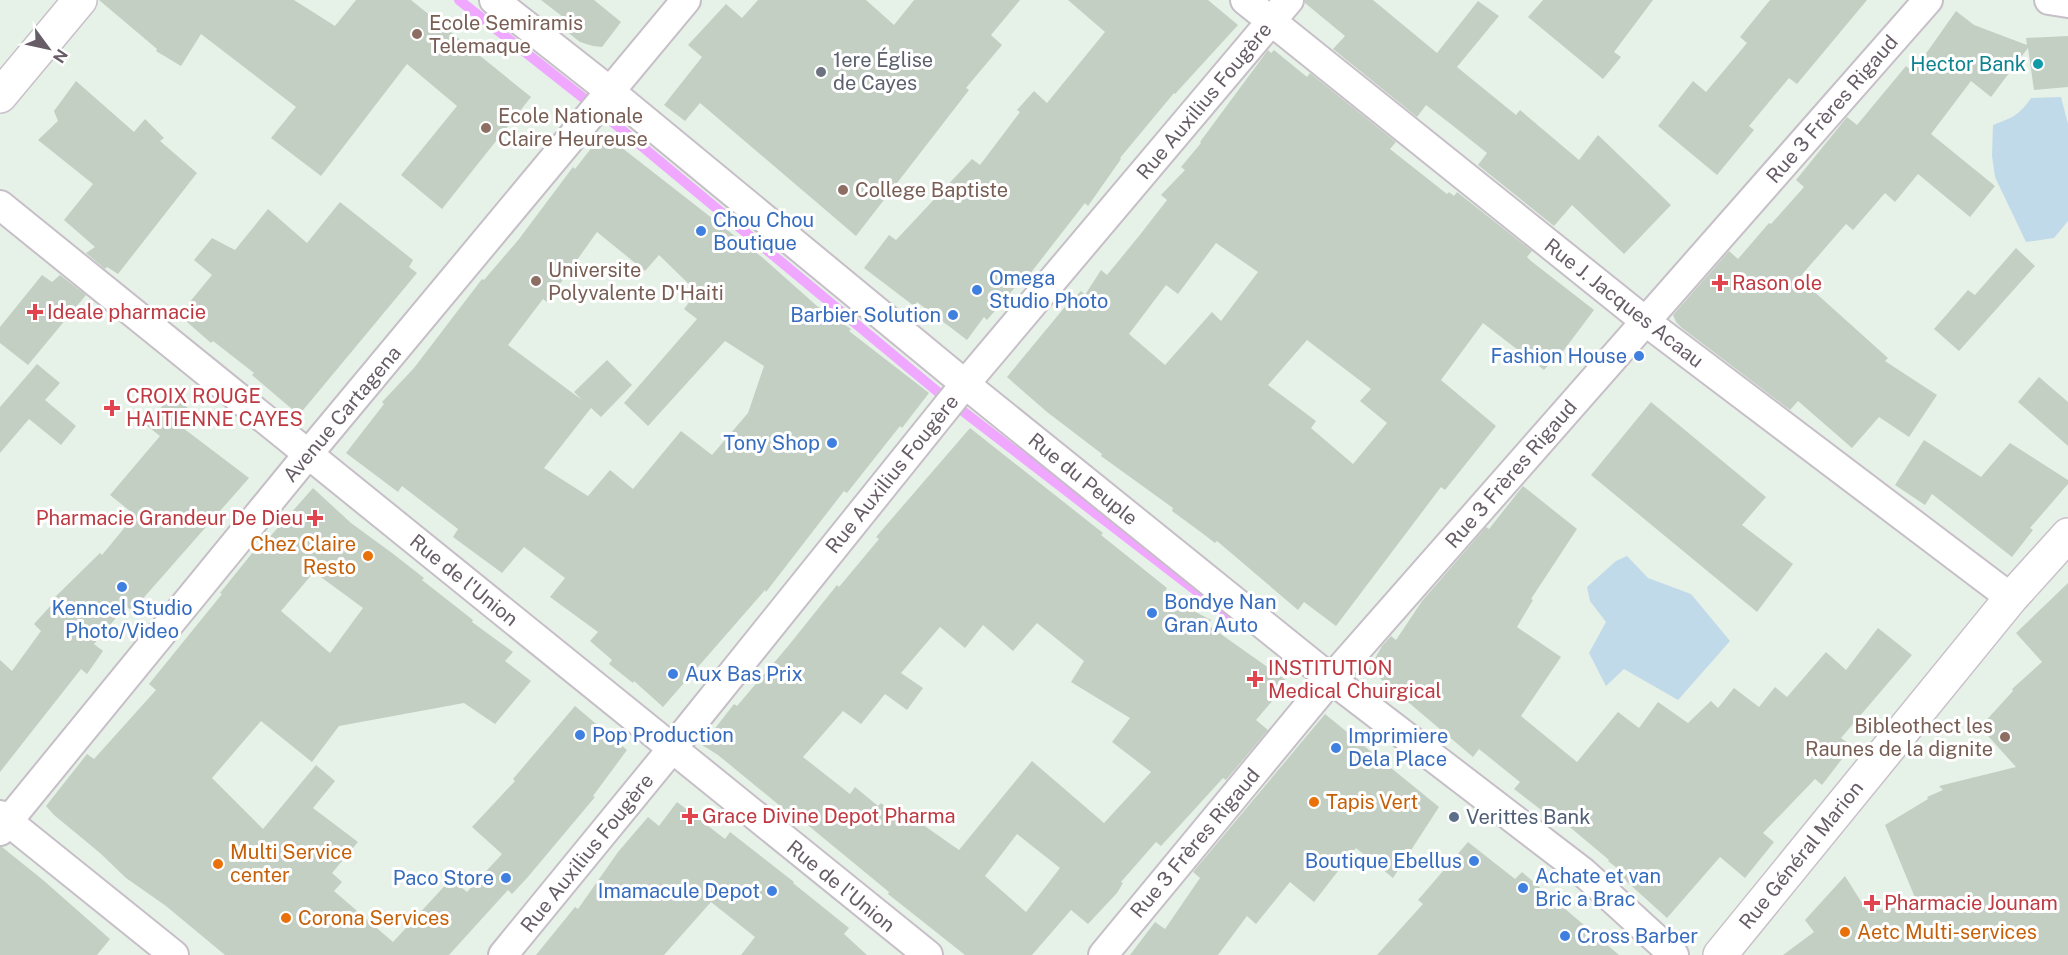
<svg xmlns="http://www.w3.org/2000/svg" width="2068" height="955" viewBox="0 0 2068 955" font-family="'Public Sans',sans-serif">
  <style>
    .green { fill: #c1daea }
    .lines { fill: none; stroke-linecap: round; stroke-linejoin: round }
    .stream { stroke: #efa7ff; stroke-width: 10 }
    .building { fill: #c4cfc4; fill-rule: evenodd }
    .street-casing { stroke: #c7bfc7; stroke-width: 32 }
    .secondary-casing { stroke: #c9c0c9; stroke-width: 36 }
    .street { stroke: #fff; stroke-width: 28 }
    .secondary { stroke: #fff; stroke-width: 33 }
    .education-dot { fill: #8d6e63; stroke: #fff; stroke-width: 2 }
    .culture-dot { fill: #0f9aa8; stroke: #fff; stroke-width: 2 }
    .worship-dot { fill: #6b7280; stroke: #fff; stroke-width: 2 }
    .shop-dot { fill: #3f7fe0; stroke: #fff; stroke-width: 2 }
    .health-dot { fill: #e0444e; stroke: #fff; stroke-width: 2 }
    .food-dot { fill: #e8710a; stroke: #fff; stroke-width: 2 }
    .service-dot { fill: #5c6f8a; stroke: #fff; stroke-width: 2 }
    .labels { text-anchor: middle; dominant-baseline: central; stroke-width: 6; stroke-linejoin: round; paint-order: stroke }
    .education-label { font-size: 20px; fill: #785e54; stroke: #fff; text-anchor: start }
    .worship-label { font-size: 20px; fill: #5b616d; stroke: #fff; text-anchor: start }
    .culture-label { font-size: 20px; fill: #0d838f; stroke: #fff; text-anchor: end }
    .street-label { font-size: 20px; fill: #675d67; stroke: #fff }
    .shop-label { font-size: 20px; fill: #366cbe; stroke: #fff; text-anchor: start }
    .health-label { font-size: 20px; fill: #be3a42; stroke: #fff; text-anchor: start }
    .food-label { font-size: 20px; fill: #c56008; stroke: #fff; text-anchor: start }
    .service-label { font-size: 20px; fill: #4e5e75; stroke: #fff; text-anchor: start }
  </style>
  <rect width="100%" height="100%" fill="#e6f1e7"/>
  <g class="green">
    <path d="M2061,97L2068,124V221L2054,238L2026,242L1995,177L1992,156L1993,125C2011,118 2019,116 2031,98Z"/>
    <path d="M1627,556L1648,578L1691,594L1730,641L1678,700L1624,669L1606,686L1589,653L1606,622L1590,601L1587,587L1616,561Z"/>
  </g>
  <g class="lines">
    <path class="stream" d="M459,0L586,100L938,392L1246,629"/>
  </g>
  <g class="building">
    <path d="M99,0H294L335,26L356,0H411L531,97L442,209L401,175L457,106L407,64L321,176L271,138L296,107L201,34L181,66L156,51L157,49Z"/>
    <path d="M541,0H594L621,22L602,47L593,46L580,42L566,31L572,24Z"/>
    <path d="M758,0H866L894,25L914,0H1020L991,35L1002,45L966,88L969,90L856,236L700,103L685,121L664,105L702,57L688,45L726,4L742,18Z"/>
    <path d="M1068,0H1208L1238,25L1175,94L1174,93L1120,158L1121,159L1088,206L1085,203L1026,279L1024,277L987,320L984,317L967,340L917,302L914,306L864,268L889,235L896,240L972,159L980,165L1020,112L1017,110L1034,91L1047,103L1105,32Z"/>
    <path d="M1305,0H1373L1437,53L1478,1L1499,16L1457,67L1516,115L1520,110L1579,160L1598,135L1671,205L1624,254L1572,205L1554,226L1478,165L1487,153L1452,125L1426,105L1417,117L1333,49L1345,36L1305,3Z"/>
    <path d="M1543,0H1653L1614,52L1621,57L1603,79L1528,17Z"/>
    <path d="M1770,0H1867L1797,84L1789,78L1749,126L1754,130L1717,175L1658,126L1693,81L1706,92L1747,43L1740,37Z"/>
    <path d="M1956,11L1974,25L2027,45L2026,38L2068,36V87L2034,90L2028,48L1991,97L1971,81L1931,134L1995,186L1970,217L1918,174L1895,202L1885,193L1853,230L1846,224L1799,278L1888,358L1885,361L1937,395L1909,437L1879,417L1852,448L1798,401L1790,410L1682,328L1676,322L1673,315L1729,251L1738,259L1769,223L1771,224L1804,187L1796,180L1847,117L1857,125L1906,66L1913,72Z"/>
    <path d="M1268,50L1271,53L1274,50L1307,77L1310,73L1396,142L1390,149L1447,194L1449,192L1454,196L1457,192L1532,251L1527,257L1531,261L1594,310L1558,358L1556,356L1544,370L1483,323L1441,380L1496,426L1445,490L1441,487L1336,626L1304,602L1298,610L1217,541L1215,543L1202,533L1172,511L1173,508L1101,456L1102,454L1047,412L1007,377L1064,308L1081,291L1085,295L1101,270L1107,275L1139,236L1167,200L1161,195L1185,170L1181,167L1201,143L1200,142ZM1216,243L1258,272L1221,321L1212,312L1165,365L1129,334L1166,285L1178,294ZM1307,340L1371,389L1360,401L1387,423L1353,464L1311,428L1316,421L1268,385Z"/>
    <path d="M76,81L134,132L145,119L164,138L160,141L197,173L118,274L107,267L105,269L86,253L95,247L64,220L93,184L38,140L58,121L54,111Z"/>
    <path d="M603,133L763,258L817,306L851,329L849,331L929,393L902,428L900,426L847,493L844,491L766,592L765,590L663,707L634,681L633,683L609,664L612,660L590,641L598,632L550,597L565,578L524,547L502,573L453,537L458,529L402,486L398,492L346,453L384,404L382,402L414,368L482,279L484,280L519,239L573,167L575,169ZM597,232L645,271L659,255L697,292L684,309L697,319L624,403L648,426L725,341L764,366L748,413L712,455L681,431L633,489L610,470L588,496L544,468L591,408L601,417L632,385L607,360L574,392L582,400L508,345L543,299L547,302Z"/>
    <path d="M340,202L413,260L409,267L417,273L299,415L252,375L254,373L213,341L211,343L179,315L212,275L194,260L212,238L235,250L268,209L307,243Z"/>
    <path d="M2016,248L2035,266L1959,351L1934,329L1968,290L1975,295Z"/>
    <path d="M42,275L52,282L60,275L86,295L28,365L0,343V327Z"/>
    <path d="M37,364L60,383L45,400L76,426L61,445L29,419L0,453V407Z"/>
    <path d="M2039,377L2068,402V446L2018,402Z"/>
    <path d="M171,396L195,413L183,428L249,478L132,611L126,606L94,644L103,651L87,674L81,669L0,772V660L12,671L41,631L34,624L53,603L51,601L100,553L102,555L135,515L110,495L160,436L146,425Z"/>
    <path d="M1651,402L1766,497L1742,525L1793,564L1757,612L1591,475Z"/>
    <path d="M970,428L1103,533L1101,535L1167,588L1163,595L1211,620L1208,625L1286,680L1273,700L1256,720L1268,730L1226,780L1223,778L1161,846L1156,842L1121,882L1123,883L1117,893L1088,924L1071,910L1032,955H965L888,894L889,892L787,808L785,810L718,755L702,745L734,704L737,706L789,645L837,585L839,587L879,539L876,537ZM1037,623L1084,661L1071,682L1130,718L1112,742L1151,772L1104,823L1032,761L959,850L906,813L901,820L881,803L878,806L855,787L850,794L803,757L843,711L861,724L885,694L907,710L923,688L901,673L940,627L965,648L983,625L1013,651ZM1017,834L1060,868L1026,912L985,876Z"/>
    <path d="M1924,440L1981,477L2010,443L2068,480V484L2030,528L2033,530L2012,557L1932,494L1925,505L1895,485Z"/>
    <path d="M1523,486L1577,529L1531,599L1533,600L1517,627L1561,657L1521,716L1577,762L1618,712L1639,728L1658,702L1688,723L1711,701L1718,708L1734,688L1759,707L1775,687L1787,697L1826,652L1846,670L1878,628L1912,655L1841,738L1852,746L1822,785L1815,779L1763,833L1774,842L1745,878L1720,857L1667,918L1615,871L1617,868L1608,861L1609,860L1559,818L1557,822L1514,789L1520,782L1479,749L1473,757L1369,669L1382,646L1391,636L1396,640L1422,601L1486,527L1489,529Z"/>
    <path d="M313,488L351,523L392,553L424,578L422,580L473,620L472,622L513,652L505,661L531,681L495,724L464,703L339,726L312,762L261,721L212,778L263,829L316,765L335,781L313,808L358,842L332,873L342,882L334,891L393,942L451,879L467,892L502,854L472,827L515,781L513,779L575,706L627,750L593,796L595,797L527,878L512,894L508,890L449,955H225L166,906L126,878L100,853L54,815L46,806L87,754L94,759L156,690L149,684L222,594L220,593L257,547L259,549ZM314,572L363,608L330,653L281,611Z"/>
    <path d="M2068,583V955H1783L1814,932L1805,920L1845,876L1867,911L1918,905L1885,825L1928,799L1927,797L1943,790L1939,786L2016,767L1980,727L2013,691L2012,689L2042,662L2016,633Z"/>
    <path d="M1325,714L1439,807L1393,878L1356,848L1314,902L1290,882L1256,924L1247,916L1218,955H1130L1155,922L1165,929L1200,878L1193,872Z"/>
    <path d="M677,802L725,839L730,832L794,882L793,883L849,928L844,934L867,955H741L755,937L711,902L664,955H536L575,907L578,909L618,852L648,817L659,826Z"/>
    <path d="M1468,842L1515,879L1522,872L1619,955H1377L1423,904L1418,900Z"/>
    <path d="M0,847H2L43,880L110,939L97,955H0Z"/>
  </g>
  <g class="lines">
    <g class="street-casing">
      <g id="street">
        <path d="M494,0L611,92L965,384L1331,679L1583,872L1674,955"/>
        <path d="M1245,0L1645,321L2011,598"/>
        <path d="M2049,0L2068,3"/>
        <path d="M0,205C310,454 617,707 928,955"/>
        <path d="M0,815L174,955"/>
        <path d="M0,831L309,453L686,0"/>
        <path d="M503,955L671,750L965,384L1289,0"/>
        <path d="M1103,955L1331,679L1928,0"/>
      </g>
    </g>
    <g class="secondary-casing">
      <g id="secondary">
        <path d="M0,96L80,0"/>
        <path d="M1720,955L2011,598L2068,535"/>
      </g>
    </g>
    <use href="#street" class="street"/>
    <use href="#secondary" class="secondary"/>
  </g>
  <g class="education-dot">
    <circle cx="417" cy="34" r="6"/>
    <circle cx="486" cy="128" r="6"/>
    <circle cx="843" cy="190" r="6"/>
    <circle cx="536" cy="281" r="6"/>
    <circle cx="2005" cy="737" r="6"/>
  </g>
  <circle class="culture-dot" cx="2038" cy="64" r="6"/>
  <circle class="worship-dot" cx="821" cy="72" r="6"/>
  <g class="shop-dot">
    <circle cx="701" cy="231" r="6"/>
    <circle cx="977" cy="290" r="6"/>
    <circle cx="953" cy="315" r="6"/>
    <circle cx="1639" cy="356" r="6"/>
    <circle cx="832" cy="443" r="6"/>
    <circle cx="122" cy="587" r="6"/>
    <circle cx="1152" cy="613" r="6"/>
    <circle cx="673" cy="674" r="6"/>
    <circle cx="580" cy="735" r="6"/>
    <circle cx="1336" cy="748" r="6"/>
    <circle cx="1474" cy="861" r="6"/>
    <circle cx="506" cy="878" r="6"/>
    <circle cx="1523" cy="888" r="6"/>
    <circle cx="772" cy="891" r="6"/>
    <circle cx="1565" cy="936" r="6"/>
  </g>
  <g class="health-dot">
    <path d="M1717 274h6v6h6v6h-6v6h-6v-6h-6v-6h6z"/>
    <path d="M32 303h6v6h6v6h-6v6h-6v-6h-6v-6h6z"/>
    <path d="M109 399h6v6h6v6h-6v6h-6v-6h-6v-6h6z"/>
    <path d="M312 509h6v6h6v6h-6v6h-6v-6h-6v-6h6z"/>
    <path d="M1252 670h6v6h6v6h-6v6h-6v-6h-6v-6h6z"/>
    <path d="M687 807h6v6h6v6h-6v6h-6v-6h-6v-6h6z"/>
    <path d="M1869 894h6v6h6v6h-6v6h-6v-6h-6v-6h6z"/>
  </g>
  <g class="food-dot">
    <circle cx="368" cy="556" r="6"/>
    <circle cx="1314" cy="802" r="6"/>
    <circle cx="218" cy="864" r="6"/>
    <circle cx="286" cy="918" r="6"/>
    <circle cx="1845" cy="932" r="6"/>
  </g>
  <circle class="service-dot" cx="1454" cy="817" r="6"/>
  <g class="labels">
    <g class="education-label">
      <text x="429" y="23">Ecole Semiramis<tspan x="429" dy="23">Telemaque</tspan></text>
      <text x="498" y="116">Ecole Nationale<tspan x="498" dy="23">Claire Heureuse</tspan></text>
      <text x="855" y="190">College Baptiste</text>
      <text x="548" y="270">Universite<tspan x="548" dy="23">Polyvalente D'Haiti</tspan></text>
      <text x="1993" y="726" text-anchor="end">Bibleothect les<tspan x="1993" dy="23">Raunes de la dignite</tspan></text>
    </g>
    <g class="worship-label">
      <text x="833" y="60">1ere Église<tspan x="833" dy="23">de Cayes</tspan></text>
    </g>
    <g class="culture-label">
      <text x="2026" y="64">Hector Bank</text>
    </g>
    <g class="street-label">
      <text transform="translate(1204 101) rotate(-50)">Rue Auxilius Fougère</text>
      <text transform="translate(1832 109) rotate(-49)">Rue 3 Frères Rigaud</text>
      <text transform="translate(1624 303) rotate(38)">Rue J. Jacques Acaau</text>
      <text transform="translate(342 414) rotate(-50)">Avenue Cartagena</text>
      <text transform="translate(892 474) rotate(-51)">Rue Auxilius Fougère</text>
      <text transform="translate(1511 474) rotate(-49)">Rue 3 Frères Rigaud</text>
      <text transform="translate(1083 479) rotate(39)">Rue du Peuple</text>
      <text transform="translate(464 580) rotate(39)">Rue de l'Union</text>
      <text transform="translate(1195 843) rotate(-50)">Rue 3 Frères Rigaud</text>
      <text transform="translate(587 853) rotate(-51)">Rue Auxilius Fougère</text>
      <text transform="translate(1801 855) rotate(-51)">Rue Général Marion</text>
      <text transform="translate(841 886) rotate(39)">Rue de l'Union</text>
    </g>
    <g class="shop-label">
      <text x="713" y="220">Chou Chou<tspan x="713" dy="23">Boutique</tspan></text>
      <text x="989" y="278">Omega<tspan x="989" dy="23">Studio Photo</tspan></text>
      <text x="941" y="315" text-anchor="end">Barbier Solution</text>
      <text x="1627" y="356" text-anchor="end">Fashion House</text>
      <text x="820" y="443" text-anchor="end">Tony Shop</text>
      <text x="1164" y="602">Bondye Nan<tspan x="1164" dy="23">Gran Auto</tspan></text>
      <text x="122" y="608" text-anchor="middle">Kenncel Studio<tspan x="122" dy="23">Photo/Video</tspan></text>
      <text x="685" y="674">Aux Bas Prix</text>
      <text x="592" y="735">Pop Production</text>
      <text x="1348" y="736">Imprimiere<tspan x="1348" dy="23">Dela Place</tspan></text>
      <text x="1462" y="861" text-anchor="end">Boutique Ebellus</text>
      <text x="1535" y="876">Achate et van<tspan x="1535" dy="23">Bric a Brac</tspan></text>
      <text x="494" y="878" text-anchor="end">Paco Store</text>
      <text x="760" y="891" text-anchor="end">Imamacule Depot</text>
      <text x="1577" y="936">Cross Barber</text>
    </g>
    <g class="health-label">
      <text x="1732" y="283">Rason ole</text>
      <text x="47" y="312">Ideale pharmacie</text>
      <text x="126" y="396">CROIX ROUGE<tspan x="126" dy="23">HAITIENNE CAYES</tspan></text>
      <text x="303" y="518" text-anchor="end">Pharmacie Grandeur De Dieu</text>
      <text x="1268" y="668">INSTITUTION<tspan x="1268" dy="23">Medical Chuirgical</tspan></text>
      <text x="702" y="816">Grace Divine Depot Pharma</text>
      <text x="1884" y="903">Pharmacie Jounam</text>
    </g>
    <g class="food-label">
      <text x="356" y="544" text-anchor="end">Chez Claire<tspan x="356" dy="23">Resto</tspan></text>
      <text x="1326" y="802">Tapis Vert</text>
      <text x="230" y="852">Multi Service<tspan x="230" dy="23">center</tspan></text>
      <text x="298" y="918">Corona Services</text>
      <text x="1857" y="932">Aetc Multi-services</text>
    </g>
    <g class="service-label">
      <text x="1466" y="817">Verittes Bank</text>
    </g>
  </g>
  <g transform="translate(48 48) rotate(123)" stroke="#ffffff" stroke-width="4.5" paint-order="stroke">
  <path d="M0-4.5L10 22L0 15L-10 22Z" fill="#675d67"/>
  <text y="-9" font-size="16" font-weight="bold" text-anchor="middle" fill="#675d67">N</text>
  </g>
</svg>
